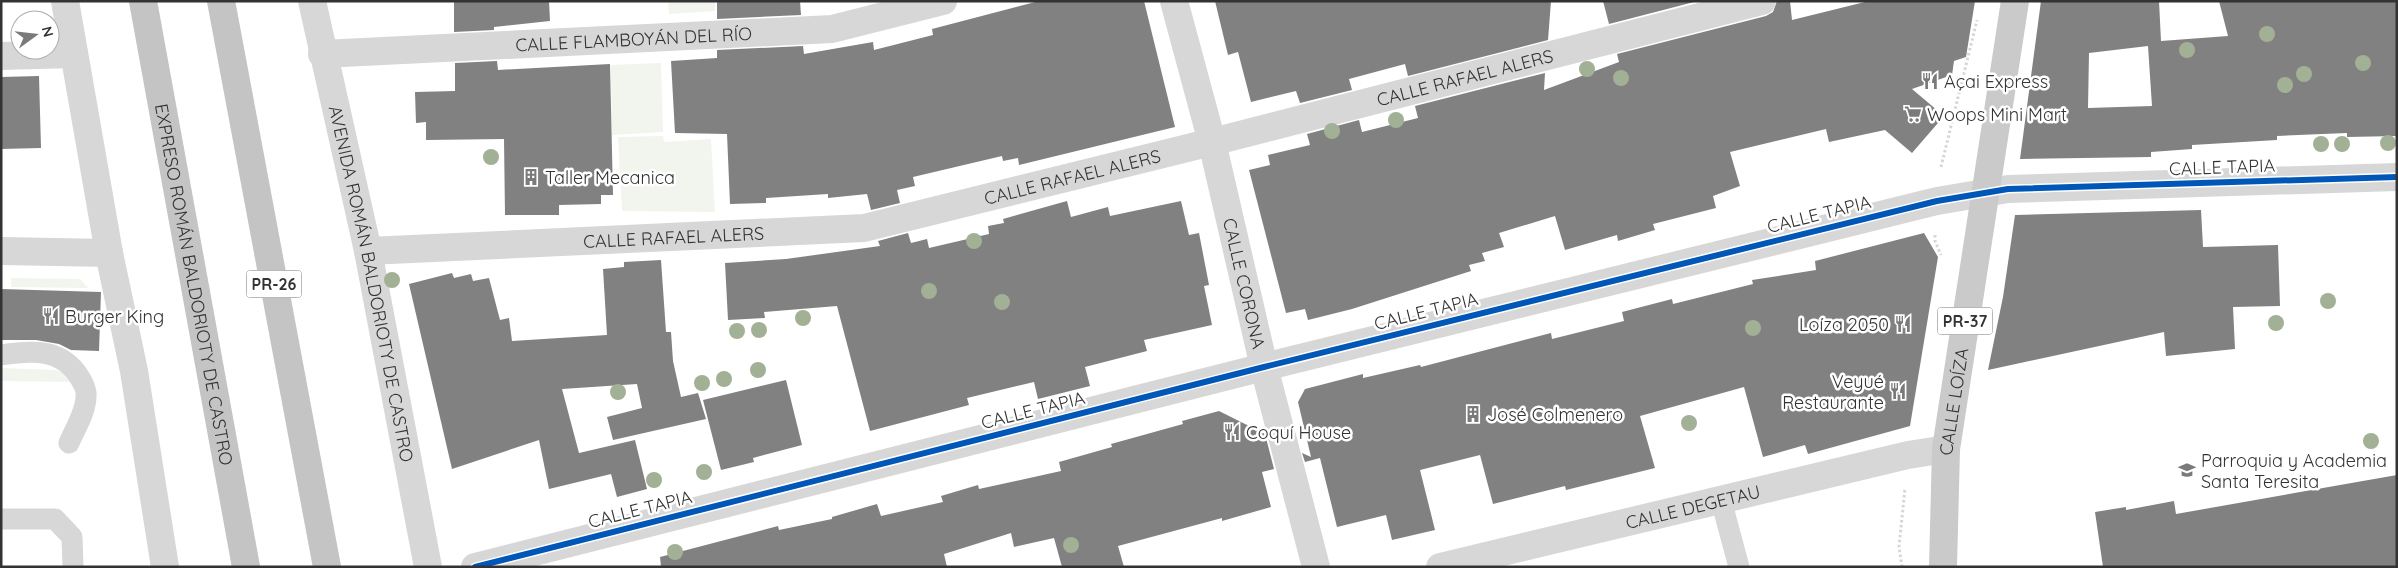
<svg xmlns="http://www.w3.org/2000/svg" width="2398" height="568" viewBox="0 0 2398 568" font-family="Quicksand,sans-serif">
  <style>
    .green { fill: #f1f5ed }
    .building { fill: #818181; fill-rule: evenodd }
    .lines { fill: none; stroke-linecap: round; stroke-linejoin: round }
    .path { stroke: #d6d6d6; stroke-width: 3; stroke-dasharray: 2.5 2.5; stroke-linecap: butt }
    .service { stroke: #d7d7d7; stroke-width: 21 }
    .minor { stroke: #d7d7d7; stroke-width: 28 }
    .primary { stroke: #cacaca; stroke-width: 28 }
    .motorway { stroke: #c4c4c4; stroke-width: 28 }
    .cycleway-casing { stroke: #fff; stroke-width: 9 }
    .cycleway { stroke: #0057b8; stroke-width: 6 }
    .tree { fill: #a2b095 }
    .labels { text-anchor: middle; dominant-baseline: central; stroke-width: 5; stroke-linejoin: round; paint-order: stroke }
    .shield { fill: #fff; stroke: #707070; stroke-width: 1 }
    .shield-label { font-size: 16px; font-weight: bold; fill: #333 }
    .street-label { font-size: 18px; fill: #333; stroke: #fff }
    .poi-label { font-size: 18px; fill: #333; stroke: #fff; text-anchor: start }
  </style>
  <rect width="100%" height="100%" fill="#fff"/>
  <g class="green">
    <path d="M668,1H715V11L669,14Z"/>
    <path d="M661,63L663,132L612,135L611,65Z"/>
    <path d="M663,136L664,142L711,139L715,212L622,211L618,137Z"/>
    <path d="M11,278L80,279L88,288L11,287Z"/>
    <path d="M1,368L56,370L65,374L72,382L1,381Z"/>
  </g>
  <g class="building">
    <path d="M454,1H549L550,21L494,27V30L454,32Z"/>
    <path d="M717,1H800L801,15L717,19Z"/>
    <path d="M1039,1H1144L1175,127L1019,165L1018,158L1003,161L1002,156L913,177L915,186L897,190L900,203L871,210L867,194L828,198V194L766,198V203L730,204L727,134L675,133L671,61L717,58V50L803,46L804,54L873,42L874,50L933,35L932,29Z"/>
    <path d="M1215,1H1551L1548,40L1408,76L1405,64L1349,79L1352,90L1300,103L1296,91L1251,102L1238,52L1228,55Z"/>
    <path d="M1603,1H1698L1609,24Z"/>
    <path d="M1777,1H1790L1792,20L1869,1H1975L1966,57L1954,61L1952,75L1912,89L1944,116L1912,153L1885,130L1829,142L1826,129L1730,152L1740,186L1713,196L1716,208L1653,224L1655,230L1618,241L1617,235L1565,250L1555,216L1499,233L1504,247L1482,253L1485,261L1469,265L1471,271L1352,309L1308,320L1305,309L1286,313L1249,170L1270,165L1268,155L1310,145L1307,134L1359,120L1362,132L1418,118L1415,106L1545,73L1544,90L1619,62L1617,54L1766,16L1773,12Z"/>
    <path d="M2041,1H2159L2161,41L2228,36L2219,1H2397V136L2347,137V133L2277,136V140L2192,145V149L2151,152V157L2020,159ZM2148,46L2152,106L2088,108L2089,53Z"/>
    <path d="M497,61L498,70L610,64L613,195H601V204L559,205V215H505L504,139L426,140V122L416,123L415,92L455,91V63Z"/>
    <path d="M39,76L41,148L1,149V77Z"/>
    <path d="M1067,201L1071,217L1108,207L1110,216L1181,201L1189,235L1199,233L1209,285L1204,286L1212,325L1144,340L1147,351L1085,367L1090,386L1038,399L1034,382L967,398L969,405L870,431L837,306L764,312L765,318L728,320L725,263L786,259L880,246L878,241L908,233L911,243L927,239L929,248L989,234L988,226L1004,223L1003,219Z"/>
    <path d="M2201,210L2203,247L2278,245L2280,306L2233,307L2235,349L2166,356L2164,332L1988,370L2003,297L2015,215Z"/>
    <path d="M1924,233L1938,257L1910,426L1808,454L1805,445L1763,457L1744,387L1640,416L1655,468L1566,490L1565,486L1493,504L1480,455L1420,470L1435,530L1392,540L1386,515L1337,527L1320,458L1305,462L1302,453L1311,457L1298,402L1305,389L1363,374V378L1420,365L1421,367L1551,333L1552,339L1624,321L1622,312L1672,299L1673,304L1753,284L1752,280L1816,270L1815,261Z"/>
    <path d="M661,260L666,332H671L673,361L681,397L698,393L706,419L613,440L607,417L642,408L637,384L562,389L579,453L635,440L647,489L617,497L611,474L549,489L539,440L452,469L409,284L452,273L454,278L471,274L473,281L489,278L500,320L509,318L512,341L607,335L603,269L624,267V262Z"/>
    <path d="M1,289L101,292L99,351L71,350L59,344L36,340H1Z"/>
    <path d="M786,380L802,445L753,458L754,462L721,470L703,400Z"/>
    <path d="M1219,411L1265,434L1274,469L1262,472L1271,507L1222,521V518L1118,546L1124,567H1062L1054,538L1014,547L1011,533L944,554L947,567H661L660,557L778,526L779,530L832,519V517L877,504L881,516L943,502L941,496L978,485L979,489L1061,471L1059,462L1112,447L1111,444L1183,424L1182,421Z"/>
    <path d="M2397,475V567H2103L2095,512L2126,507V510L2174,501L2176,514Z"/>
  </g>
  <g class="lines">
    <g class="path">
      <path d="M1941,167L1977,20"/>
      <path d="M1935,235V241L1941,255"/>
      <path d="M1902,567L1899,547L1905,488"/>
    </g>
    <g class="service">
      <path d="M1,355C32,350 62,348 80,378C83,383 87,390 86,396C86,412 75,429 69,443"/>
      <path d="M1721,500L1739,567"/>
      <path d="M1,519H55L72,537L73,567"/>
    </g>
    <g class="minor">
      <path d="M65,1L109,253L134,371L165,567"/>
      <path id="s1" d="M312,1L368,251L428,567"/>
      <path id="s2" d="M1174,1L1212,142L1264,367L1316,567"/>
      <path id="s3" d="M322,54L832,29L943,1"/>
      <path d="M1,56L74,54"/>
      <path d="M1,251L109,253"/>
      <path id="s4" d="M368,251L864,228L1212,142L1762,1"/>
      <path d="M475,567L1264,367L1937,201L2008,189L2397,177"/>
      <path id="s5" d="M1440,567L1908,455L1946,449"/>
    </g>
    <path class="primary" id="s6" d="M1943,567L1946,449L2015,1"/>
    <g class="motorway">
      <path id="s7" d="M143,1L246,567"/>
      <path d="M221,1L327,567"/>
    </g>
    <g class="cycleway-casing">
      <path id="cycleway" d="M475,567L1264,367L1937,201L2008,189L2397,177"/>
    </g>
    <use href="#cycleway" class="cycleway"/>
  </g>
  <g class="tree">
    <circle cx="2267" cy="34" r="8"/>
    <circle cx="2187" cy="50" r="8"/>
    <circle cx="2363" cy="63" r="8"/>
    <circle cx="1587" cy="69" r="8"/>
    <circle cx="2304" cy="74" r="8"/>
    <circle cx="1621" cy="78" r="8"/>
    <circle cx="2285" cy="85" r="8"/>
    <circle cx="1396" cy="120" r="8"/>
    <circle cx="1332" cy="131" r="8"/>
    <circle cx="2388" cy="143" r="8"/>
    <circle cx="2321" cy="144" r="8"/>
    <circle cx="2342" cy="144" r="8"/>
    <circle cx="491" cy="157" r="8"/>
    <circle cx="974" cy="241" r="8"/>
    <circle cx="392" cy="280" r="8"/>
    <circle cx="929" cy="291" r="8"/>
    <circle cx="2328" cy="301" r="8"/>
    <circle cx="1002" cy="302" r="8"/>
    <circle cx="803" cy="318" r="8"/>
    <circle cx="2276" cy="323" r="8"/>
    <circle cx="1753" cy="328" r="8"/>
    <circle cx="759" cy="330" r="8"/>
    <circle cx="737" cy="331" r="8"/>
    <circle cx="758" cy="370" r="8"/>
    <circle cx="724" cy="379" r="8"/>
    <circle cx="702" cy="383" r="8"/>
    <circle cx="618" cy="392" r="8"/>
    <circle cx="1689" cy="423" r="8"/>
    <circle cx="2371" cy="441" r="8"/>
    <circle cx="704" cy="472" r="8"/>
    <circle cx="654" cy="480" r="8"/>
    <circle cx="1071" cy="545" r="8"/>
    <circle cx="675" cy="552" r="8"/>
  </g>
  <defs>
    <g id="restaurant-bare" transform="scale(1.35)"><path d="M-5-6h1v4h1v-4h1v4h1v-4h1v5L-1.5 .5V6h-2V.5L-5-1ZM5-6V6H3V1.5H1.5Q1.5-4 5-6Z" fill="#7a7a7a" stroke="#fff" stroke-width="2.5" paint-order="stroke"/></g>
    <g id="supermarket-bare" transform="scale(1.35)"><path d="M-6-5.5h2.5l.6 2H6L4.5 2H-2.5L-4.4-4H-6ZM-1.5 3.2a1.3 1.3 0 1 0 .1 0ZM3 3.2a1.3 1.3 0 1 0 .1 0Z" fill="#7a7a7a" stroke="#fff" stroke-width="2.5" paint-order="stroke"/></g>
    <g id="building-bare" transform="scale(1.35)"><path d="M-4-6H4V6H1V3H-1V6H-4ZM-2.5-4.3h1.7v1.8h-1.7ZM.8-4.3h1.7v1.8H.8ZM-2.5-1h1.7V.8h-1.7ZM.8-1h1.7V.8H.8Z" fill="#7a7a7a" stroke="#fff" stroke-width="2.5" paint-order="stroke"/></g>
    <g id="school-bare" transform="scale(1.35)"><path d="M0-5L7-2L0 1L-7-2ZM-4 1L0 2.5L4 1V4Q0 6-4 4Z" fill="#7a7a7a" stroke="#fff" stroke-width="2.5" paint-order="stroke"/></g>
  </defs>
  <g fill-rule="evenodd">
    <use href="#restaurant-bare" x="1930" y="81"/>
    <use href="#supermarket-bare" x="1913" y="114"/>
    <use href="#building-bare" x="531" y="177"/>
    <use href="#restaurant-bare" x="51" y="316"/>
    <use href="#restaurant-bare" x="1903" y="324"/>
    <use href="#restaurant-bare" x="1898" y="391"/>
    <use href="#building-bare" x="1473" y="414"/>
    <use href="#restaurant-bare" x="1232" y="432"/>
    <use href="#school-bare" x="2187" y="470"/>
  </g>
  <g class="labels">
    <g class="shield">
      <rect x="246.5" y="270.5" width="55" height="27" rx="4"/>
      <rect x="1937.5" y="307.5" width="55" height="27" rx="4"/>
    </g>
    <g class="shield-label">
      <text x="274" y="284">PR-26</text>
      <text x="1965" y="321">PR-37</text>
    </g>
    <g class="street-label">
      <text stroke="none"><textPath href="#s3" startOffset="312">CALLE FLAMBOYÁN DEL RÍO</textPath></text>
      <text stroke="none"><textPath href="#s4" startOffset="1116">CALLE RAFAEL ALERS</textPath></text>
      <text transform="translate(2222 167) rotate(-2)">CALLE TAPIA</text>
      <text stroke="none"><textPath href="#s4" startOffset="711">CALLE RAFAEL ALERS</textPath></text>
      <text transform="translate(1819 214) rotate(-14)">CALLE TAPIA</text>
      <text stroke="none"><textPath href="#s4" startOffset="306">CALLE RAFAEL ALERS</textPath></text>
      <text stroke="none"><textPath href="#s7" startOffset="288">EXPRESO ROMÁN BALDORIOTY DE CASTRO</textPath></text>
      <text stroke="none"><textPath href="#s1" startOffset="289">AVENIDA ROMÁN BALDORIOTY DE CASTRO</textPath></text>
      <text stroke="none"><textPath href="#s2" startOffset="291">CALLE CORONA</textPath></text>
      <text transform="translate(1426 311) rotate(-14)">CALLE TAPIA</text>
      <text stroke="none"><textPath href="#s6" startOffset="166">CALLE LOÍZA</textPath></text>
      <text transform="translate(1033 410) rotate(-14)">CALLE TAPIA</text>
      <text stroke="none"><textPath href="#s5" startOffset="260">CALLE DEGETAU</textPath></text>
      <text transform="translate(640 509) rotate(-14)">CALLE TAPIA</text>
    </g>
    <g class="poi-label">
      <text x="1944" y="81">Açai Express</text>
      <text x="1927" y="114">Woops Mini Mart</text>
      <text x="545" y="177">Taller Mecanica</text>
      <text x="65" y="316">Burger King</text>
      <text x="1889" y="324" text-anchor="end">Loíza 2050</text>
      <text x="1884" y="381" text-anchor="end">Veyué<tspan x="1884" dy="21">Restaurante</tspan></text>
      <text x="1487" y="414">José Colmenero</text>
      <text x="1246" y="432">Coquí House</text>
      <text x="2201" y="460">Parroquia y Academia<tspan x="2201" dy="21">Santa Teresita</tspan></text>
    </g>
  </g>
  <rect width="2398" height="568" fill="none" stroke="#333333" stroke-width="5"/>
  <g transform="translate(35 35) rotate(75)"><circle r="24" fill="#ffffff" stroke="#adadad"/>
  <path d="M0-4L9 19L0 12L-9 19Z" fill="#7a7a7a"/>
  <text y="-8" font-size="14" font-weight="bold" text-anchor="middle" fill="#333333">N</text>
  </g>
</svg>
